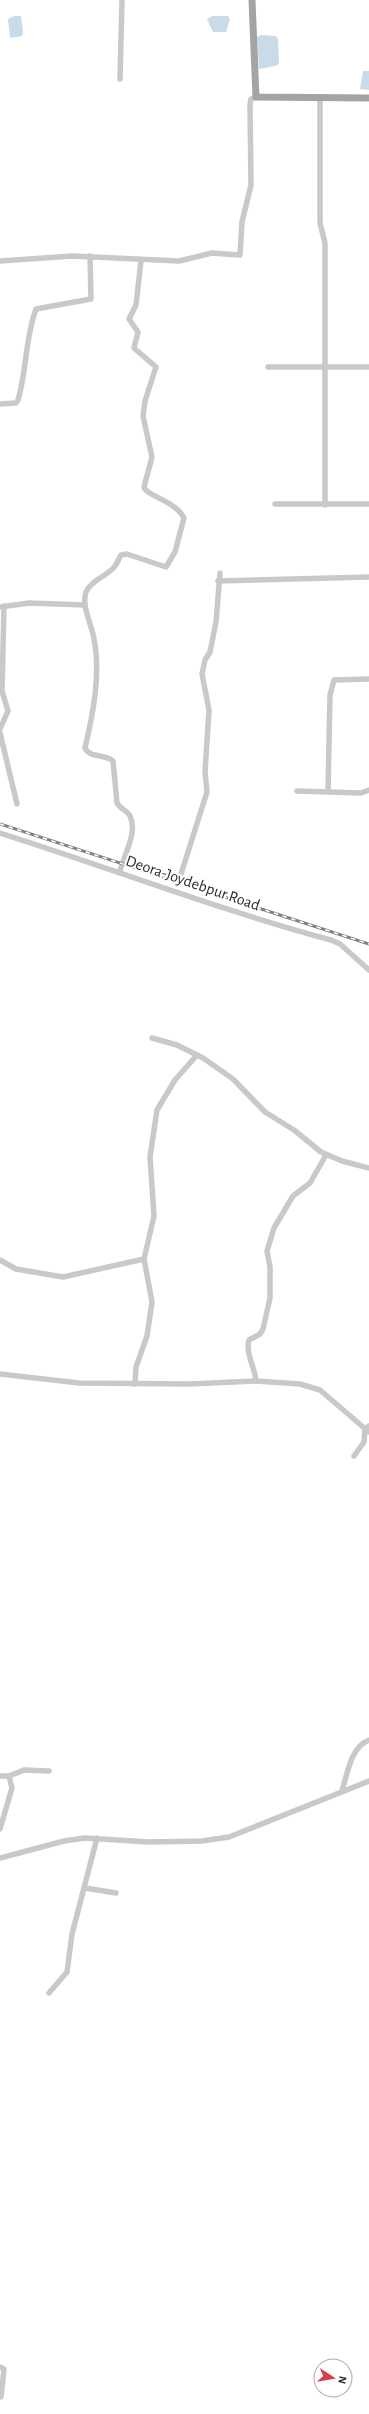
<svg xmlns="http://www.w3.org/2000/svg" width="369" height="2414" viewBox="0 0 369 2414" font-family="'Alegreya Sans',sans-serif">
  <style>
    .water { fill: #c9dbe7 }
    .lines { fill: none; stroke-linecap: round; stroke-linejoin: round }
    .minor { stroke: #c9c9c9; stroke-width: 5.5 }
    .major { stroke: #a4a4a4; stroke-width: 7 }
    .rail-casing { stroke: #818181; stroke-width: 3 }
    .rail { stroke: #fff; stroke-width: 1.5; stroke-dasharray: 4.5; stroke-linecap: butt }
    .labels { text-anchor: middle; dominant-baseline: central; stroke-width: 4; stroke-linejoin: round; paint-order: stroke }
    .street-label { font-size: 16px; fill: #2c2c2c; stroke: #fff }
  </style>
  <rect width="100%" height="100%" fill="#fff"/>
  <g class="water">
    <path d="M14,16H21L23,32L22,36L10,38L8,19Z"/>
    <path d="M212,16H228L230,19L226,32H213L207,19Z"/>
    <path d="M261,35L276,36L278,39L279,64L275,66L259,69L257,37Z"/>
    <path d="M363,71H369V90L360,89Z"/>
  </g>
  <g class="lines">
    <g class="minor">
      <path d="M120,79L122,0"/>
      <path d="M320,97V223L325,243V505"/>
      <path d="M0,261L72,256L179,261L212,253L240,255L242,222L251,185L250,105L251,99L256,97"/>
      <path d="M268,367H369"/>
      <path d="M0,404L16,403L18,400C27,370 25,338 36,309L91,299L90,256"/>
      <path d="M275,504H369"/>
      <path d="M218,581L369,577"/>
      <path d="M0,607L29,603L85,605"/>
      <path d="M0,729L8,711L2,691L4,606"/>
      <path d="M0,733L17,804"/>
      <path d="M297,791L361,793L369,790"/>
      <path d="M328,791L330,695L334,680L369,679"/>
      <path d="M0,833C111,868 219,910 331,940L340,944L369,970"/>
      <path d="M120,871C124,855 138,832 130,816C127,810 120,809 117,803L113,761C106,754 89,758 85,748C93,714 101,674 94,639C92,624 81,607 86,592C92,579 108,576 115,566C118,562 119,558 121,555L127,554L166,567L175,552L184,518C176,501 146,496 144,487L152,457L143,416L145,401L156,367L134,348L138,332L129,319L136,305L141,261"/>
      <path d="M181,874L207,792L205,772L209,710L202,674L205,660L210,652L216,622L220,573"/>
      <path d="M152,1038L177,1045L203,1058L233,1079L265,1112L294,1130L321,1152L342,1161L369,1168"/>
      <path d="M0,1260L16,1269L63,1277L144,1259"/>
      <path d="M0,1374L79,1383L189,1384L256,1381L300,1384L320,1390L369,1432"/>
      <path d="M256,1381C255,1368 245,1352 249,1340L260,1334L263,1329L270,1298V1267L267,1251L274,1228L293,1196L310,1183L326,1155"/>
      <path d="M135,1384L136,1367L147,1336L152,1302L144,1259L154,1216L150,1157L157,1110L175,1080L197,1055"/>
      <path d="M354,1456L364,1442L365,1429L369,1426"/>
      <path d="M0,1776H9L24,1770L49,1771"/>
      <path d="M342,1791C347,1775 351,1746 369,1740"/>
      <path d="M0,1829L12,1788L9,1776"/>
      <path d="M0,1858L64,1841L85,1838L149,1842L202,1841L229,1837L369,1781"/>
      <path d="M85,1888L116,1893"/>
      <path d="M49,1993L67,1972L72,1934L97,1838"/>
      <path d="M0,2367L4,2369L1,2397"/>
    </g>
    <path class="major" d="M252,0L256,97L369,98"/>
    <g class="rail-casing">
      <path id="rail" d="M0,824L369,944"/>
    </g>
    <use href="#rail" class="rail"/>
  </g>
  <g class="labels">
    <g class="street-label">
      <text transform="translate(193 883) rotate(19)">Deora-Joydebpur Road</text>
    </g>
  </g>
  <g transform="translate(333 2378) rotate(102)"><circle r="19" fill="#ffffff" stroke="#ababab"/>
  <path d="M0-3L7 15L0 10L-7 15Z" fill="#d33e48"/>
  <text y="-6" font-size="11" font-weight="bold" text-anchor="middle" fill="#2c2c2c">N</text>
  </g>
</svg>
